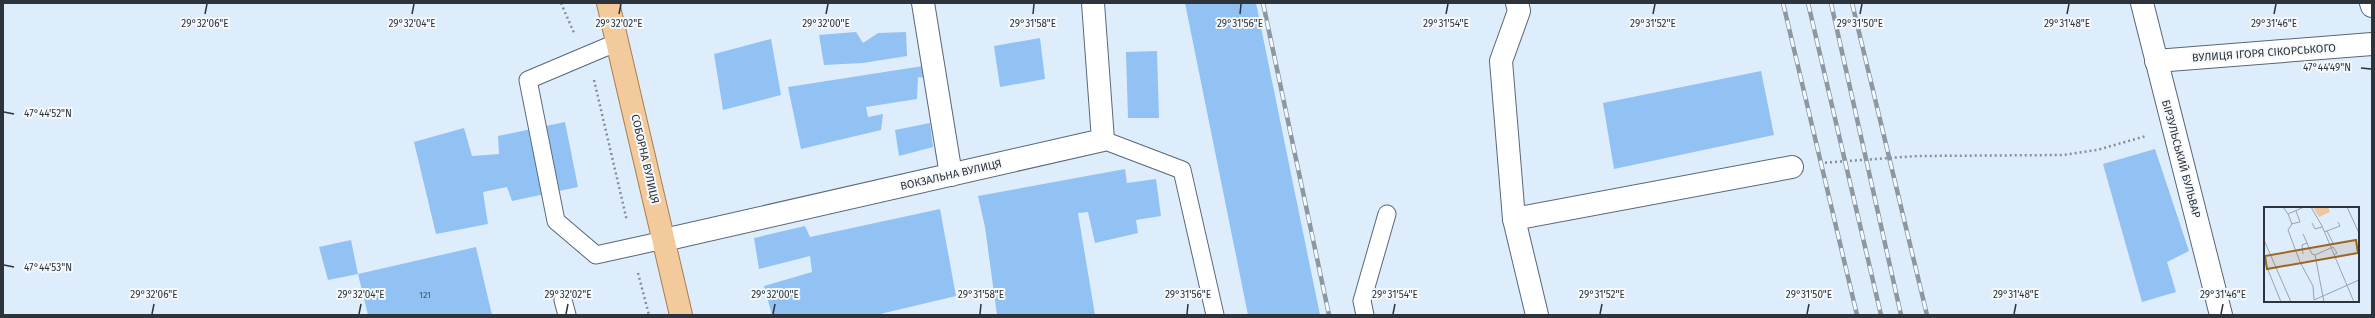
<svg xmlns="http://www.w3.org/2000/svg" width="2375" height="318" viewBox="0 0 2375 318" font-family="'Fira Sans',sans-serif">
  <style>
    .building { fill: #92c2f3 }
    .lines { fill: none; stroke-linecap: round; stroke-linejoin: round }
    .service-casing { stroke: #586778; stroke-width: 19 }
    .minor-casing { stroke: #586778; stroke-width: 24 }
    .primary-casing { stroke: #a87e4f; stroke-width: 24 }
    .path { stroke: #848f9a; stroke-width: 2.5; stroke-dasharray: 2 3; stroke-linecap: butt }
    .service { stroke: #fff; stroke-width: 17 }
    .minor { stroke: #fff; stroke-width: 22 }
    .primary { stroke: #f3ca9c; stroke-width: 22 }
    .rail-casing { stroke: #8b97a2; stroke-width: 4.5 }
    .rail { stroke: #f5f9fc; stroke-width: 3; stroke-dasharray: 9; stroke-linecap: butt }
    .ticks { fill: none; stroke: #2c333a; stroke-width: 1.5 }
    .labels { text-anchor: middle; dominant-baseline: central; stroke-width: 4; stroke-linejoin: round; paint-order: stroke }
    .number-label { font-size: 9px; fill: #465768 }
    .street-label { font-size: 11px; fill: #2c333a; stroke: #f5f9fc }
    .inset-road { fill: none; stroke: #97a3ae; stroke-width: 1 }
    .view { fill: #9d6621; fill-opacity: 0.15; stroke: #9d6621; stroke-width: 2 }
    .inset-edge { fill: none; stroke: #2c333a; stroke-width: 2 }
    .ticks-label { font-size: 10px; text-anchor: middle; fill: #2c333a; stroke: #f5f9fc; stroke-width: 4; stroke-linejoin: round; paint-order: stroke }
  </style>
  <rect width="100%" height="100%" fill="#deedfc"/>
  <g class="building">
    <path d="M1185,3H1256L1320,315H1248Z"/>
    <path d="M856,32L863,43L878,33L906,32L907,56L863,63L824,65L819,35Z"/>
    <path d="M1040,38L1045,79L1000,87L994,46Z"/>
    <path d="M771,39L781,95L723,110L714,54Z"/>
    <path d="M1157,51L1159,118H1128L1126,52Z"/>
    <path d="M923,66L926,78L918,77L917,99L866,107L868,117L883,114L881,130L801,149L788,87Z"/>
    <path d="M1761,71L1774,135L1614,169L1603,103Z"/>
    <path d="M565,122L578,187L512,201L507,187L483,192L488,224L436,234L414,142L464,128L472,156L499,154L498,136Z"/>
    <path d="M930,123L933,147L899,156L895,130Z"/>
    <path d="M2155,149L2189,251L2167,262L2176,292L2142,302L2103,164Z"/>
    <path d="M1125,169L1127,183L1156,179L1161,216L1136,220L1138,233L1095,243L1088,212L1078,213L1095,315H997L985,227L978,196Z"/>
    <path d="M940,209L956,296L876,315H772L764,286L812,272L810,256L759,269L754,238L805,226L810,237Z"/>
    <path d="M351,240L358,274L476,247L492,315H368L358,274L328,280L319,247Z"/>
  </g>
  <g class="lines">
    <g class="service-casing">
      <g id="service">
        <path d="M618,42L528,80L556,221L596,255L664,240"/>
        <path d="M1103,140L1182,170L1215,315"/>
        <path d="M563,300L567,315"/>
        <path d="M1365,315L1362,301L1387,214"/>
      </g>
    </g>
    <g class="minor-casing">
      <g id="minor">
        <path d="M923,3L951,175"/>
        <path d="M1517,3L1519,11L1501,61L1514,219L1537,315"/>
        <path d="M2142,3L2221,315"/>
        <path d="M2371,3L2372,6"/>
        <path d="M2156,61L2372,44"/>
        <path d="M1514,219L1792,167"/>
        <path d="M664,240L1103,140L1093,3"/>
      </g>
    </g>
    <g class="primary-casing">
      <path id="primary" d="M608,3L681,315"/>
    </g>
    <g class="path">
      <path d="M561,3L574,33"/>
      <path d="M594,80L627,221"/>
      <path d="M1820,163L1917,156L2063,155L2097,150L2146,136"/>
      <path d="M638,273L649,315"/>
    </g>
    <use href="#service" class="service"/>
    <use href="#minor" class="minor"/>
    <use href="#primary" class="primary"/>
    <g class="rail-casing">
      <g id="rail">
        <path d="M1263,3L1329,315"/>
        <path d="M1783,3L1857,315"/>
        <path d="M1808,3L1881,315"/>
        <path d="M1831,3L1901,315"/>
        <path d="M1852,3L1927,315"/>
      </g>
    </g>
    <use href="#rail" class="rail"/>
  </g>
  <path class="ticks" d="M205,14L207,4M412,14L414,4M619,14L621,4M826,14L828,4M1033,14L1034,4M1240,14L1241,4M1446,14L1448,4M1653,14L1655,4M1860,14L1862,4M2067,14L2069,4M2274,14L2276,4M2361,68L2371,69M4,112L14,114M4,265L14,267M152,314L154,304M359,314L361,304M566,314L568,304M773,314L775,304M980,314L981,304M1187,314L1188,304M1393,314L1395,304M1600,314L1602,304M1807,314L1809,304M2014,314L2016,304M2221,314L2223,304"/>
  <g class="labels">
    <g class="number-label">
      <text x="425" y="295">121</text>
    </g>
    <g class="street-label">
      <text transform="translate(2264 53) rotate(-4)">ВУЛИЦЯ ІГОРЯ СІКОРСЬКОГО</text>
      <text transform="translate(645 159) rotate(77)">СОБОРНА ВУЛИЦЯ</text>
      <text transform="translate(2181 159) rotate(75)">БІРЗУЛЬСЬКИЙ БУЛЬВАР</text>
      <text transform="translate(951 175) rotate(-13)">ВОКЗАЛЬНА ВУЛИЦЯ</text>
    </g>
  </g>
  <g transform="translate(2264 207)">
    <rect width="95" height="95" fill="#deedfc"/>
    <path d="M49,0H64L66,5L55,10Z" fill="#eec79f"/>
    <path class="inset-road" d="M19,0L24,7L40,0M47,0L58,19L90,95M83,0L95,26M24,7L28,17L24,23L36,55L49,79L50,93L95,73M48,16L51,22L58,20M27,17L36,15L32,4M63,24L70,38M60,25L76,19L74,15M39,27L48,47L51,48M0,33L27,95M39,47L38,38L43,36M0,53L17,95M60,95L51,48L69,40L73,46L70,48"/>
    <path class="view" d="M92,33L94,46L3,62L1,49Z"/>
    <rect width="95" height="95" class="inset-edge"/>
  </g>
  <g class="ticks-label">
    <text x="205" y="27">29°32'06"E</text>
    <text x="412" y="27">29°32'04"E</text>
    <text x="619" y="27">29°32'02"E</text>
    <text x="826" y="27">29°32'00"E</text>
    <text x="1033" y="27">29°31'58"E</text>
    <text x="1240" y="27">29°31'56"E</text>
    <text x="1653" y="27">29°31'52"E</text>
    <text x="1860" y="27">29°31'50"E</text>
    <text x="1446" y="27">29°31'54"E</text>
    <text x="2067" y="27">29°31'48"E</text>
    <text x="2274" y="27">29°31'46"E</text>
    <text x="2327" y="71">47°44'49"N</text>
    <text x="48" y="117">47°44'52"N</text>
    <text x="48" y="271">47°44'53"N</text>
    <text x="154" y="298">29°32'06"E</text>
    <text x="361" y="298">29°32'04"E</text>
    <text x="568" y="298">29°32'02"E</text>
    <text x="775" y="298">29°32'00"E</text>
    <text x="981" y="298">29°31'58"E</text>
    <text x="1188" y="298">29°31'56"E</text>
    <text x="1395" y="298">29°31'54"E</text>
    <text x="1602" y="298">29°31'52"E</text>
    <text x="1809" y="298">29°31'50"E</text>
    <text x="2016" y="298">29°31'48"E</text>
    <text x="2223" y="298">29°31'46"E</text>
  </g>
  <rect width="2375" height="318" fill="none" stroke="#2c333a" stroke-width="8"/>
</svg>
